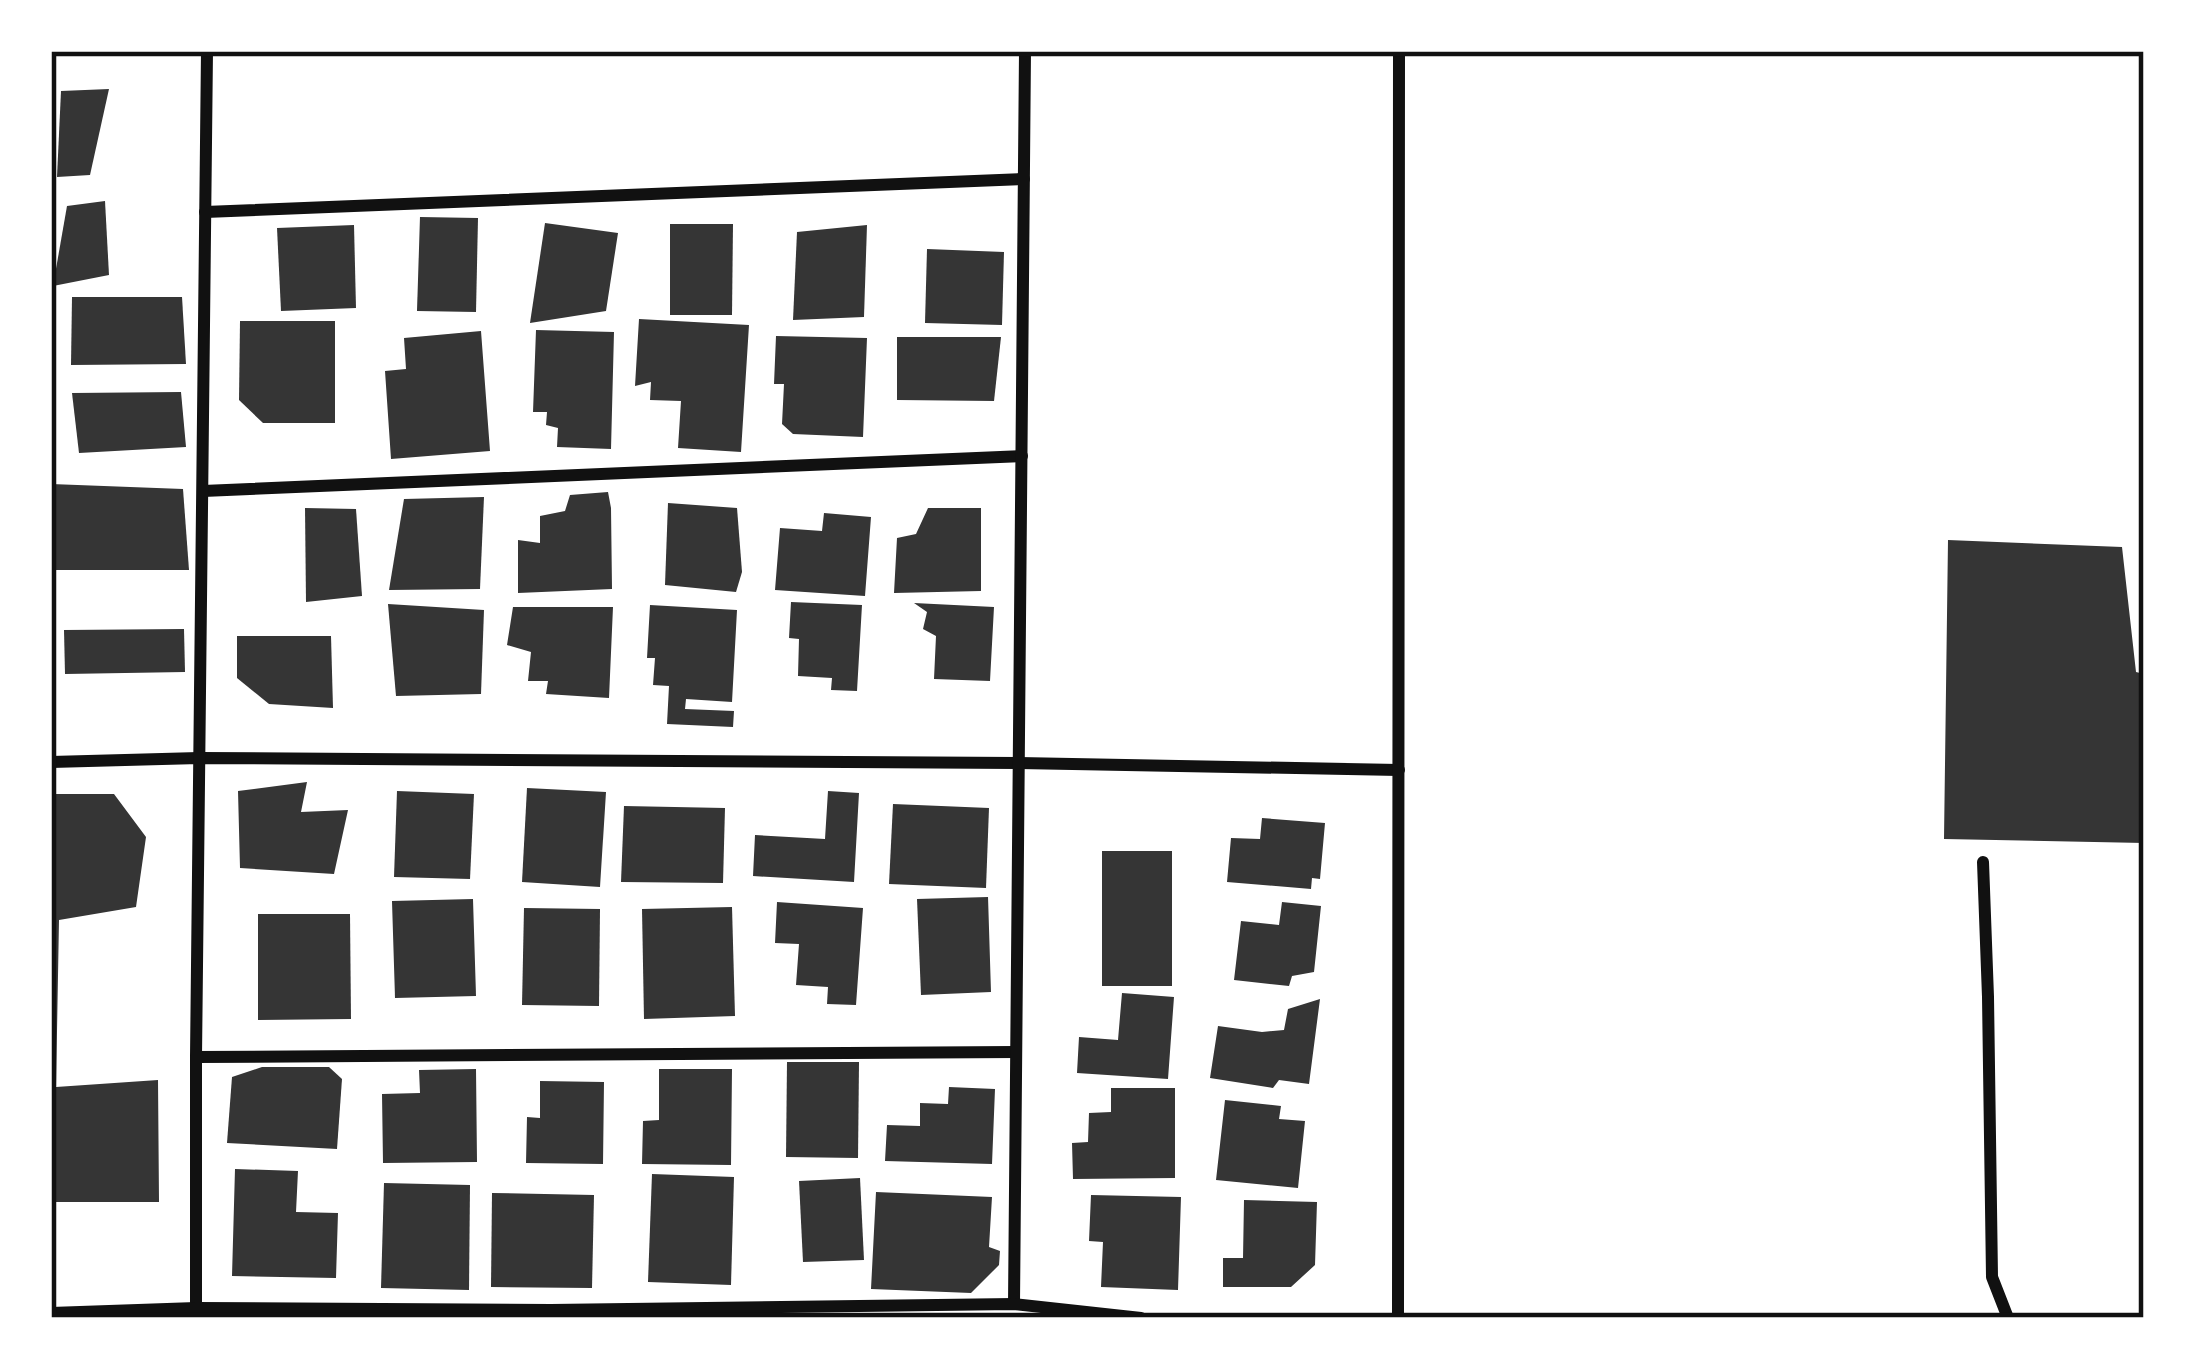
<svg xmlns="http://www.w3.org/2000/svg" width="2195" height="1369" viewBox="0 0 2195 1369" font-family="'Space Grotesk',sans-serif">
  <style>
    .building { fill: #353535 }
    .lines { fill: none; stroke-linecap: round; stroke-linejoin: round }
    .minor { stroke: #111; stroke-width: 12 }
    .neatline { fill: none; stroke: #111; stroke-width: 4.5 }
  </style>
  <rect width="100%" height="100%" fill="#fff"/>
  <g class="building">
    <path d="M109,89L90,175L57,177L61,91Z"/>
    <path d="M105,201L109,275L53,286L67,206Z"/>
    <path d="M420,217L478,218L476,312L417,311Z"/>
    <path d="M545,223L618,233L606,311L530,323Z"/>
    <path d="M670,224H733L732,315H670Z"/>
    <path d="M354,225L356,308L281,311L277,228Z"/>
    <path d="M867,225L864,317L793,320L797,232Z"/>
    <path d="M927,249L1004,252L1002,325L925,323Z"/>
    <path d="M72,297H182L186,364L71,365Z"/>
    <path d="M639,319L749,325L741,452L678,448L681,401L650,400L651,382L635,386Z"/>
    <path d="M240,321H335V423H263L239,400Z"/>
    <path d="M536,330L614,332L611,449L557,447L558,428L546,425L547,412H533Z"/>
    <path d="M481,331L490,451L391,459L385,371L406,369L404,338Z"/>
    <path d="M776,336L867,338L863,437L793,434L782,424L784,384H774Z"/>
    <path d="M897,337H1001L994,401L897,400Z"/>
    <path d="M181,392L186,447L79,453L72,393Z"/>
    <path d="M51,484L183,489L189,570H51Z"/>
    <path d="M608,492L611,508L612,589L518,593V540L540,543V516L565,511L570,495Z"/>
    <path d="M484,497L480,589L389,590L404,499Z"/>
    <path d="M668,503L737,508L742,572L736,592L665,585Z"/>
    <path d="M305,508L356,509L362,596L306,602Z"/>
    <path d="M928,508H981V591L894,593L897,538L916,534Z"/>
    <path d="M824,513L871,517L865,596L775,590L780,528L822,531Z"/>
    <path d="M1948,540L2122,547L2136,672L2144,674V843L1944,839Z"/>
    <path d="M791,602L862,605L857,691L831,690L832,678L798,676L799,639L789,638Z"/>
    <path d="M914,603L994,607L990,681L934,679L936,636L923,629L927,612Z"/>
    <path d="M388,604L484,610L481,694L396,696Z"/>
    <path d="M650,605L737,610L732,702L686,699L685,709L734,711L733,727L667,724L669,686L653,685L655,658H647Z"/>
    <path d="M513,607H613L609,698L546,694L548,681H528L531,652L507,645Z"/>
    <path d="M184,629L185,672L65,674L64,630Z"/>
    <path d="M237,636H331L333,708L269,704L237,678Z"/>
    <path d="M307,782L301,812L348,810L334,874L240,868L238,791Z"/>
    <path d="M527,788L606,792L600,887L522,882Z"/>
    <path d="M397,791L474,794L470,879L394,877Z"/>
    <path d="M828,791L859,793L854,882L753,876L755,835L825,839Z"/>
    <path d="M51,794H114L146,837L136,907L59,920L56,1087L158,1080L159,1202H51Z"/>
    <path d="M893,804L989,808L986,888L889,884Z"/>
    <path d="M624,806L725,808L723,883L621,882Z"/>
    <path d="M1262,818L1325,823L1320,879L1312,878L1311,889L1227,882L1231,838L1260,839Z"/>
    <rect x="1102" y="851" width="70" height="135"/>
    <path d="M988,897L991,992L921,995L917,899Z"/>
    <path d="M473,899L476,996L395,998L392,901Z"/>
    <path d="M777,902L863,908L856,1005L827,1004L828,987L796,985L799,944L775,943Z"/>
    <path d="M1282,902L1321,906L1314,972L1292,976L1289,986L1234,980L1241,921L1279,925Z"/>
    <path d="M732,907L735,1016L644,1019L642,909Z"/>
    <path d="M524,908L600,909L599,1006L522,1005Z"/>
    <path d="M258,914H350L351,1019L258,1020Z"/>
    <path d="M1122,993L1174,997L1168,1079L1077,1073L1079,1037L1118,1040Z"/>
    <path d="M1320,999L1309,1084L1279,1080L1273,1088L1210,1078L1218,1026L1262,1032L1284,1030L1288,1009Z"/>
    <path d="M787,1062H859L858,1158L786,1157Z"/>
    <path d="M262,1067H329L342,1079L337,1149L227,1143L232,1077Z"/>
    <path d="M476,1069L477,1162L383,1163L382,1094L420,1093L419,1070Z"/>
    <path d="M659,1069H732L731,1165L642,1164L643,1121L659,1120Z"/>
    <path d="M540,1081L604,1082L603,1164L526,1163L527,1117L540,1118Z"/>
    <path d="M949,1087L995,1089L992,1164L885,1161L887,1125L920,1126V1103L948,1104Z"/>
    <path d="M1111,1088H1175V1178L1073,1179L1072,1143L1088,1142L1089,1113L1111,1112Z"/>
    <path d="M1225,1100L1281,1106L1279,1119L1305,1121L1298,1188L1216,1180Z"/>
    <path d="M235,1169L298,1171L296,1212L338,1213L336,1278L232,1276Z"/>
    <path d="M652,1174L734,1177L731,1285L648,1282Z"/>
    <path d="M860,1178L864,1260L803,1262L799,1181Z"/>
    <path d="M384,1183L470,1185L469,1290L381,1288Z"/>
    <path d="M876,1192L992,1197L989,1247L1000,1251L999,1265L971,1293L871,1289Z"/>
    <path d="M492,1193L594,1195L592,1288L491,1287Z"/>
    <path d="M1091,1195L1181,1197L1178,1290L1101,1287L1103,1242L1089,1241Z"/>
    <path d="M1244,1200L1317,1202L1315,1265L1291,1287H1223V1258H1243Z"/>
  </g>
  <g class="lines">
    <g class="minor">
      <path d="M205,212L1024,179"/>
      <path d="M203,491L1022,456"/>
      <path d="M51,762L199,758L1019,763L1399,770"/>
      <path d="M1983,862L1988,997L1992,1277L2008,1318"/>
      <path d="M196,1057L1016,1052"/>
      <path d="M1014,1304L1025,51"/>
      <path d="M196,1308V1057L207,51"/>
      <path d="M51,1313L196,1308L551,1310L1014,1304L1141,1318"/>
      <path d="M1398,1318L1399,51"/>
    </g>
  </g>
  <rect width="2195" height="1369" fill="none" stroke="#ffffff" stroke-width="108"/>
  <rect x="54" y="54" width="2087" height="1261" class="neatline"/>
</svg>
